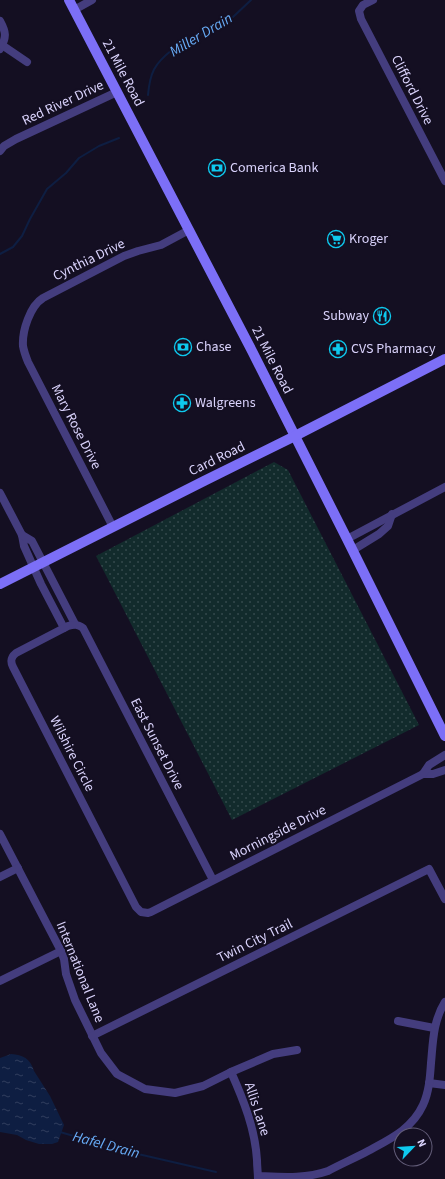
<svg xmlns="http://www.w3.org/2000/svg" width="445" height="1179" viewBox="0 0 445 1179" font-family="'Source Sans 3',sans-serif">
  <style>
    .grass { fill: url(#grass-dots) }
    .water { fill: url(#water-ripples) }
    .lines { fill: none; stroke-linecap: round; stroke-linejoin: round }
    .stream { stroke: #0e1e42; stroke-width: 2 }
    .street { stroke: #443d7e; stroke-width: 8 }
    .secondary { stroke: #7c6ff7; stroke-width: 10 }
    .labels { text-anchor: middle; dominant-baseline: central; stroke-width: 4; stroke-linejoin: round; paint-order: stroke }
    .street-label { font-size: 14px; fill: #dad3fc; stroke: #140f22 }
    .poi-label { font-size: 14px; fill: #dad3fc; stroke: #140f22; text-anchor: start }
    .water-label { font-size: 15px; font-style: italic; fill: #67abf6; stroke: #140f22 }
  </style>
  <defs>
    <pattern id="grass-dots" width="8" height="8" patternUnits="userSpaceOnUse"><rect width="8" height="8" fill="#122b2c"/><path d="M2 2h.1M6 6h.1" fill="none" stroke="#34494c" stroke-width="1.8" stroke-linecap="round"/></pattern>
    <pattern id="water-ripples" width="26" height="14" patternUnits="userSpaceOnUse"><rect width="26" height="14" fill="#0e1e42"/><path d="M2 4q2-2 4 0t4 0M15 11q2-2 4 0t4 0" fill="none" stroke="#303e5e"/></pattern>
  </defs>
  <rect width="100%" height="100%" fill="#140f22"/>
  <path class="grass" d="M274,462L288,470L419,725L232,820L96,556Z"/>
  <path class="water" d="M11,1054C23,1055 30,1058 34,1071L50,1096L64,1125L58,1142L52,1144H39L26,1140L17,1135L0,1132V1058Z"/>
  <g class="lines">
    <g class="stream">
      <path d="M148,95C150,73 154,64 172,50L233,17L251,0"/>
      <path d="M0,254L13,247L22,236L30,219L47,189L66,173L79,158L99,146L119,138"/>
      <path d="M60,1132L125,1151L216,1172"/>
    </g>
    <g class="street">
      <path d="M373,0L363,5L359,11L361,19L445,181"/>
      <path d="M74,10L92,0"/>
      <path d="M0,21C6,32 7,37 0,49"/>
      <path d="M2,45L27,62"/>
      <path d="M0,151L4,146L16,139L117,92"/>
      <path d="M0,493L22,535L24,546L41,584L64,628"/>
      <path d="M113,527L28,362C26,357 24,352 23,346C22,331 30,306 43,298L124,256L138,251L161,245L189,230"/>
      <path d="M22,535L32,541L75,624"/>
      <path d="M347,539L445,487"/>
      <path d="M353,550L379,534L388,526L392,514"/>
      <path d="M423,774H433L445,770"/>
      <path d="M0,834L61,951L64,959L66,974L75,1000L101,1053L117,1074L145,1089L175,1093L203,1086L231,1072L273,1054L297,1050"/>
      <path d="M0,877L18,868"/>
      <path d="M213,880L83,628C78,624 74,624 68,626L16,653C11,657 10,661 13,667L136,907L141,912L148,913L151,912L423,774L429,765L445,755"/>
      <path d="M0,981L61,951"/>
      <path d="M398,1021L434,1028"/>
      <path d="M92,1036L429,869L445,899"/>
      <path d="M231,1072C244,1101 255,1129 257,1160C257,1167 258,1173 258,1179"/>
      <path d="M429,1083L445,1085"/>
      <path d="M258,1176C282,1177 305,1179 328,1171C341,1164 355,1158 368,1151C390,1139 412,1129 423,1105C429,1092 430,1078 431,1063C433,1042 433,1021 445,1002"/>
    </g>
    <g class="secondary">
      <path d="M69,0L252,351L347,539L445,736"/>
      <path d="M0,584L204,481L295,436L445,359"/>
    </g>
  </g>
  <defs>
    <g id="bank-ring" transform="scale(0.9)"><circle r="9.5" fill="#140f22" stroke="#0ec9ee" stroke-width="1.5"/><path d="M-6-4H6V4H-6ZM0-2.3a2.3 2.3 0 1 0 0 4.6a2.3 2.3 0 1 0 0-4.6Z" fill="#0ec9ee"/></g>
    <g id="supermarket-ring" transform="scale(0.9)"><circle r="9.5" fill="#140f22" stroke="#0ec9ee" stroke-width="1.5"/><path d="M-6-5.5h2.5l.6 2H6L4.5 2H-2.5L-4.4-4H-6ZM-1.5 3.2a1.3 1.3 0 1 0 .1 0ZM3 3.2a1.3 1.3 0 1 0 .1 0Z" fill="#0ec9ee"/></g>
    <g id="restaurant-ring" transform="scale(0.9)"><circle r="9.5" fill="#140f22" stroke="#0ec9ee" stroke-width="1.5"/><path d="M-5-6h1v4h1v-4h1v4h1v-4h1v5L-1.5 .5V6h-2V.5L-5-1ZM5-6V6H3V1.5H1.5Q1.5-4 5-6Z" fill="#0ec9ee"/></g>
    <g id="pharmacy-ring" transform="scale(0.9)"><circle r="9.5" fill="#140f22" stroke="#0ec9ee" stroke-width="1.5"/><path d="M-2-6h4v4h4v4h-4v4h-4v-4h-4v-4h4Z" fill="#0ec9ee"/></g>
  </defs>
  <g fill-rule="evenodd">
    <use href="#bank-ring" x="217" y="168"/>
    <use href="#supermarket-ring" x="336" y="239"/>
    <use href="#restaurant-ring" x="382" y="316"/>
    <use href="#bank-ring" x="183" y="347"/>
    <use href="#pharmacy-ring" x="338" y="349"/>
    <use href="#pharmacy-ring" x="182" y="403"/>
  </g>
  <g class="labels">
    <g class="street-label">
      <text transform="translate(123 73) rotate(62)">21 Mile Road</text>
      <text transform="translate(412 90) rotate(63)">Clifford Drive</text>
      <text transform="translate(63 103) rotate(-25)">Red River Drive</text>
      <text transform="translate(89 260) rotate(-26)">Cynthia Drive</text>
      <text transform="translate(272 360) rotate(63)">21 Mile Road</text>
      <text transform="translate(76 427) rotate(63)">Mary Rose Drive</text>
      <text transform="translate(217 459) rotate(-26)">Card Road</text>
      <text transform="translate(157 744) rotate(63)">East Sunset Drive</text>
      <text transform="translate(72 754) rotate(63)">Wilshire Circle</text>
      <text transform="translate(278 833) rotate(-27)">Morningside Drive</text>
      <text transform="translate(255 941) rotate(-26)">Twin City Trail</text>
      <text transform="translate(80 972) rotate(68)">International Lane</text>
      <text transform="translate(257 1109) rotate(72)">Allis Lane</text>
    </g>
    <g class="poi-label">
      <text x="230" y="168">Comerica Bank</text>
      <text x="349" y="239">Kroger</text>
      <text x="369" y="316" text-anchor="end">Subway</text>
      <text x="196" y="347">Chase</text>
      <text x="351" y="349">CVS Pharmacy</text>
      <text x="195" y="403">Walgreens</text>
    </g>
    <g class="water-label">
      <text transform="translate(201 35) rotate(-31)">Miller Drain</text>
      <text transform="translate(106 1145) rotate(15)">Hafel Drain</text>
    </g>
  </g>
  <g transform="translate(413 1147) rotate(65)"><circle r="19" fill="#140f22" stroke="#635d79"/>
  <path d="M0-3L7 15L0 10L-7 15Z" fill="#0ec9ee"/>
  <text y="-6" font-size="11" font-weight="bold" text-anchor="middle" fill="#dad3fc">N</text>
  </g>
</svg>
